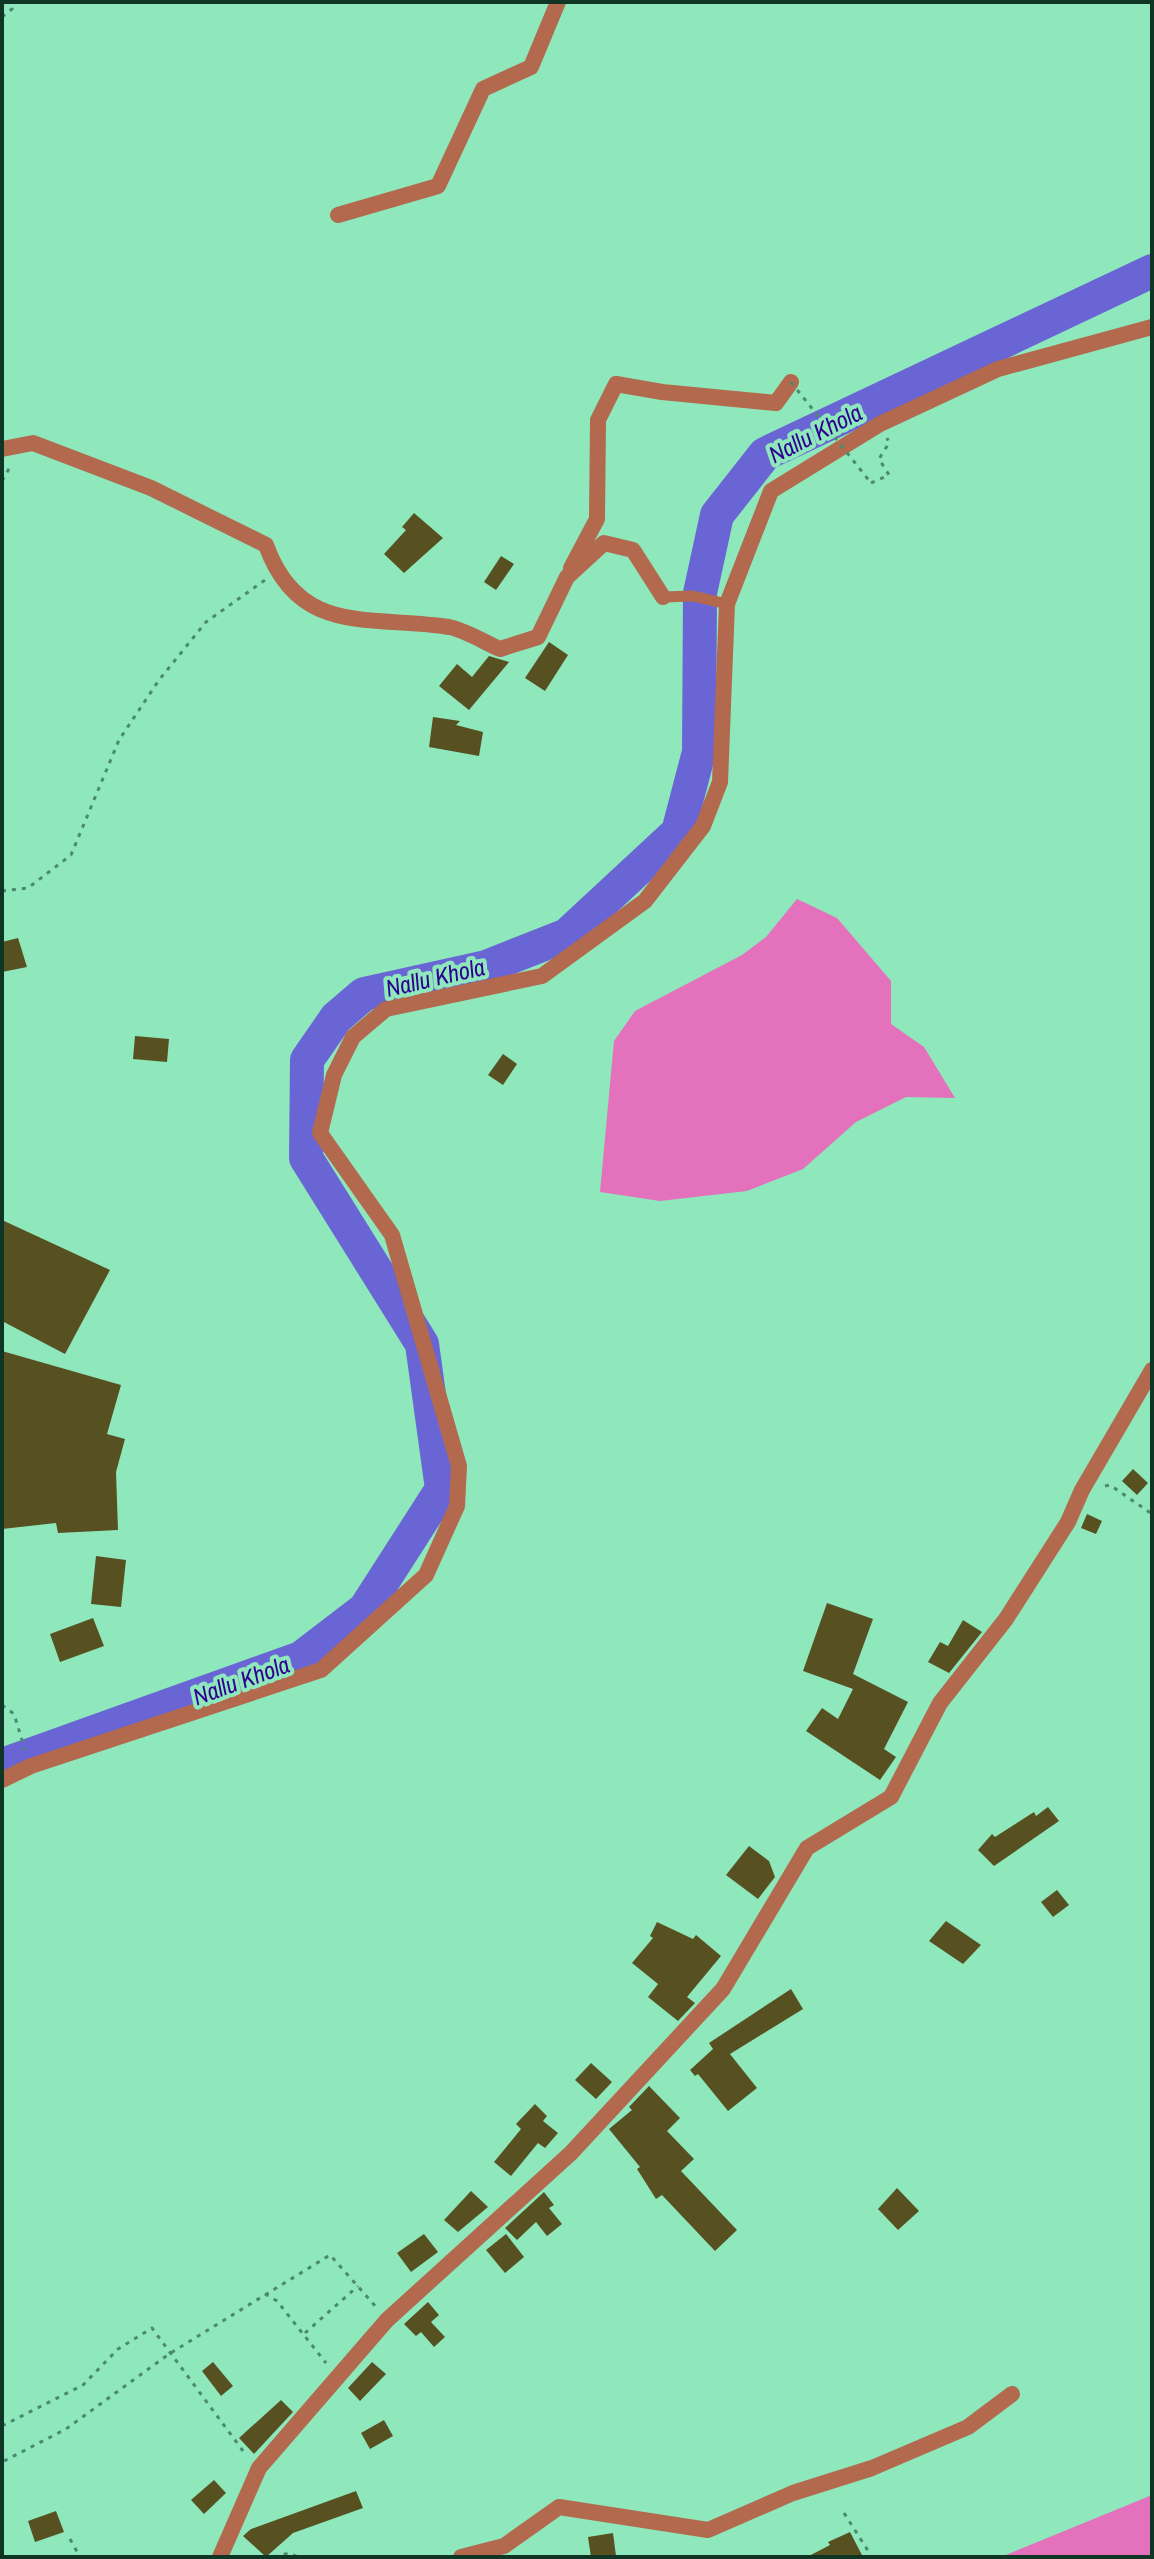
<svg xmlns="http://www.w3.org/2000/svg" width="1154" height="2559" viewBox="0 0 1154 2559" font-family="'Archivo Narrow',sans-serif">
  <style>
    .forest { fill: #e371bc }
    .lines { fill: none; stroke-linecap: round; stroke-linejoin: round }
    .river { stroke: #6a65d4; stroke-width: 34 }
    .building { fill: #575122 }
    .path { stroke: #4b8a6c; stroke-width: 3; stroke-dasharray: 4 6; stroke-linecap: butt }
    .service { stroke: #b2694d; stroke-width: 11 }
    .minor { stroke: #b2694d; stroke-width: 16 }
    .path-bridge { stroke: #4b8a6c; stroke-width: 3; stroke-dasharray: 4 6; stroke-linecap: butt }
    .labels { text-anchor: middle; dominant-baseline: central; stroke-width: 8; stroke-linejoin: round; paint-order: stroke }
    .water-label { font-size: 24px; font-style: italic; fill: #300092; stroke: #8ee8bc }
  </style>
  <rect width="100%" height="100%" fill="#8ee8bc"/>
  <g class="forest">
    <path d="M797,899L837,918L891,981V1024L924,1047L955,1098L906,1097L856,1122L803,1169L747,1191L660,1201L600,1192L614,1041L635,1011L742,955L766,937Z"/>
    <path d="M1152,2495V2557H1001Z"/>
  </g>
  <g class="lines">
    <path class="river" d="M2,1765L301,1658L365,1609L442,1489L422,1344L306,1158L307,1060L336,1018L364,994L486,967L567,935L678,832L699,752L700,593L717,515L765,454L1152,271"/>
  </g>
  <g class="building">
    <path d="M414,513L443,538L404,573L384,554L406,530L402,527Z"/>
    <path d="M501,556L514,564L496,590L484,582Z"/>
    <path d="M549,642L568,655L545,691L525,678Z"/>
    <path d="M489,656L509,662L469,710L439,686L457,664L472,677Z"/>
    <path d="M433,717L460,721L456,725L483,732L479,756L429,747Z"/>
    <path d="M18,938L27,967L2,972V942Z"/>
    <path d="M135,1036L169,1039L167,1062L133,1059Z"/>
    <path d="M503,1054L517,1064L503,1085L488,1075Z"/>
    <path d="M2,1220L110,1270L65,1354L2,1321Z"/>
    <path d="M2,1351L121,1385L107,1434L125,1439L116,1472L118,1530L58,1533L56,1523L2,1529Z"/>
    <path d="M1133,1469L1148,1483L1137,1495L1122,1481Z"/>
    <path d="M1087,1514L1102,1521L1096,1534L1081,1528Z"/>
    <path d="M96,1556L126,1560L121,1607L91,1604Z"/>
    <path d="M827,1603L873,1619L853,1674L908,1702L884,1749L896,1757L880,1780L806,1731L822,1708L838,1719L853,1689L803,1671Z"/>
    <path d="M93,1618L104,1646L60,1662L50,1634Z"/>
    <path d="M963,1620L982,1632L949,1673L928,1662L940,1642L948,1646Z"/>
    <path d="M1048,1807L1059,1821L994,1866L978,1850L992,1834L995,1837L1034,1812L1036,1816Z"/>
    <path d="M749,1846L769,1861L775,1877L758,1899L726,1875Z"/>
    <path d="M1057,1890L1069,1905L1053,1917L1041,1902Z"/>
    <path d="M946,1921L981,1945L963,1964L929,1941Z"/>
    <path d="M657,1922L693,1939L696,1935L721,1956L687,1997L695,2003L678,2021L648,1997L658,1984L632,1963L653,1938L650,1936Z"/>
    <path d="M791,1989L803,2009L730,2054L757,2088L728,2111L698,2074L695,2076L690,2070L713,2049L709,2043Z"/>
    <path d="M591,2063L612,2082L596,2099L575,2080Z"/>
    <path d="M649,2086L680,2118L667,2131L694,2159L681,2171L737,2230L715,2251L662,2195L656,2199L637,2169L640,2167L609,2129L632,2110L629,2107Z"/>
    <path d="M535,2104L547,2116L543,2121L558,2133L545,2148L538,2143L511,2176L494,2162L521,2129L516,2124Z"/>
    <path d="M897,2188L919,2211L898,2230L878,2209Z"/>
    <path d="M471,2191L488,2207L458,2232L444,2220Z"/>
    <path d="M544,2192L554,2205L549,2208L562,2224L547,2236L536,2222L517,2240L505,2228Z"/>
    <path d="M424,2234L438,2252L411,2272L397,2253Z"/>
    <path d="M506,2234L524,2257L505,2273L486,2250Z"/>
    <path d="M428,2302L439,2315L431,2322L445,2337L434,2347L421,2332L416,2336L404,2324Z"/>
    <path d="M213,2362L233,2386L221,2396L202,2371Z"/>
    <path d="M372,2362L386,2374L360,2401L348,2388Z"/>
    <path d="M281,2400L293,2412L254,2454L239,2438Z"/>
    <path d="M384,2420L393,2436L370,2449L361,2433Z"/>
    <path d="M214,2480L226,2493L204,2514L191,2500Z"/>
    <path d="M356,2491L363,2508L293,2533L266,2557L243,2536L251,2529Z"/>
    <path d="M56,2511L64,2532L35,2542L28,2521Z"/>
    <path d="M850,2532L863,2557H807L830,2545L828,2542Z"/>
    <path d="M613,2533L616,2556L591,2557L588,2537Z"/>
  </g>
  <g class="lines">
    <g class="path">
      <path d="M2,17L12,9L13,2"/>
      <path d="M2,481L10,467"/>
      <path d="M871,483L889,475L879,459L889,443L887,438"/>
      <path d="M2,891L28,888L71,855L119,740L159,680L206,622L265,580"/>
      <path d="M1105,1486L1110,1485L1152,1514"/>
      <path d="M2,1705L14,1714L25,1750"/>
      <path d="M265,2294L277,2301L326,2363"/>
      <path d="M305,2333L358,2286"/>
      <path d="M2,2426L83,2385L118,2349L152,2328L246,2455"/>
      <path d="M4,2461L66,2429L169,2354L330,2255L377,2308"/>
      <path d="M844,2513L872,2557"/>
      <path d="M70,2539L80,2557"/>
      <path d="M274,2557L289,2553L298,2557"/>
    </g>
    <path class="service" d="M663,597L693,596L727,604"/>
    <g class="minor">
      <path d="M338,215L438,186L483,89L531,67L558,2"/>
      <path d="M2,449L33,443L151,488L266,545C299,637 371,615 449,627C465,630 484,642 500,649L538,637L567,577L604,543L633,550L663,597"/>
      <path d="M571,568L597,519L598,420L616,384L662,392L776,403L791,382"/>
      <path d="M2,1780L31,1766L321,1670L426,1575L457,1506L459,1466L392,1235L320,1133L334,1075L353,1037L386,1009L542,976L645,901L703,826L720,782L727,604L771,491L880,424L998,369L1152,327"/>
      <path d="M220,2557L259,2468L387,2320L571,2153L723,1989L807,1848L891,1797L940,1703L1006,1619L1068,1522L1082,1490L1152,1370"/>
      <path d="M461,2557L504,2546L559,2507L708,2530L793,2493L872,2468L968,2427L1012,2394"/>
    </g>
    <path class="path-bridge" d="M791,382L871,483"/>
  </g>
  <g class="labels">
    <g class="water-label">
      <text transform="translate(815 433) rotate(-27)">Nallu Khola</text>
      <text transform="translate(435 977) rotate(-13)">Nallu Khola</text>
      <text transform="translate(241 1680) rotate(-20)">Nallu Khola</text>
    </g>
  </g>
  <rect width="1154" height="2559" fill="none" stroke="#0f3625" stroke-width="8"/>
</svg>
